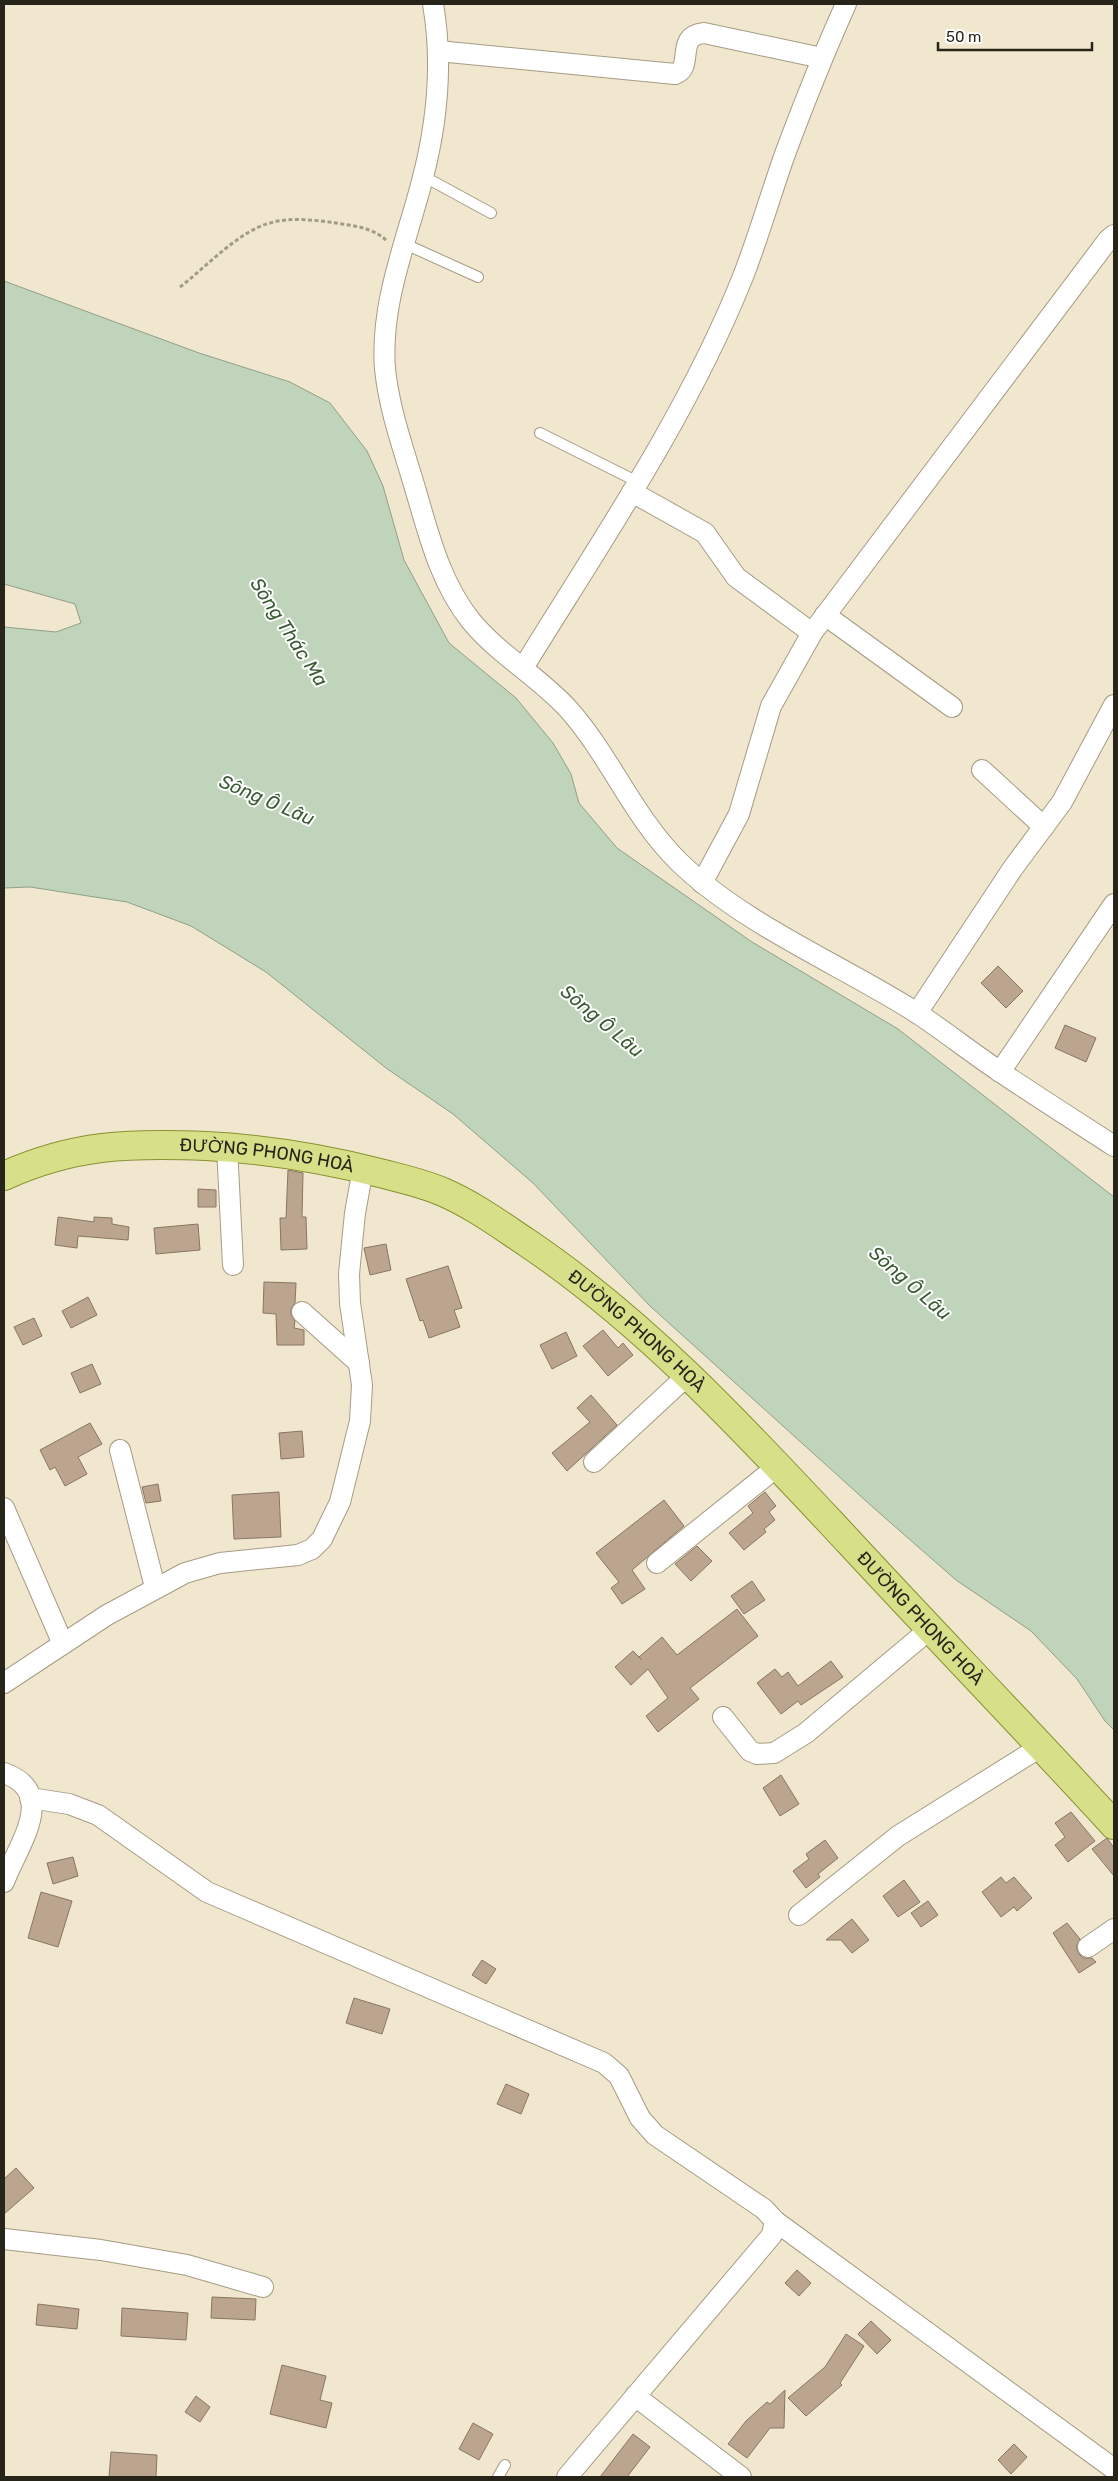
<svg xmlns="http://www.w3.org/2000/svg" width="1118" height="2481" viewBox="0 0 1118 2481" font-family="Rubik,sans-serif">
  <style>
    .water { fill: #bfd4ba; stroke: #919f8a }
    .building { fill: #bca58f; stroke: #887664 }
    .lines { fill: none; stroke-linecap: round; stroke-linejoin: round }
    .lane-casing { stroke: #a59c85; stroke-width: 12 }
    .street-casing { stroke: #a59c85; stroke-width: 22 }
    .primary-casing { stroke: #88912f; stroke-width: 30 }
    .path { stroke: #a29b88; stroke-width: 3; stroke-dasharray: 4 2.5; stroke-linecap: butt }
    .lane { stroke: #fff; stroke-width: 10 }
    .street { stroke: #fff; stroke-width: 20 }
    .primary { stroke: #d7e089; stroke-width: 28 }
    .labels { text-anchor: middle; dominant-baseline: central; stroke-width: 4; stroke-linejoin: round; paint-order: stroke }
    .street-label { font-size: 18px; fill: #27241a; stroke: #fff }
    .water-label { font-size: 19px; font-style: italic; fill: #3a5a34; stroke: #fff }
  </style>
  <rect width="100%" height="100%" fill="#f0e7ce"/>
  <path class="water" d="M4,281L199,353L290,382L330,403L367,451L383,486L404,560L449,643L516,698L553,743L571,774L579,803L617,848L752,942L898,1029L1114,1197V1730L1105,1721L1077,1679L1031,1631L956,1580L876,1510L650,1306L533,1183L453,1114L386,1068L266,972L191,926L127,902L30,887L4,888V627L56,632L81,623L75,604L4,584Z"/>
  <g class="building">
    <path d="M998,966L1023,991L1006,1008L981,983Z"/>
    <path d="M1065,1025L1096,1038L1086,1062L1055,1048Z"/>
    <path d="M288,1170L303,1173L302,1217H306L307,1249L281,1250L280,1218H286Z"/>
    <path d="M198,1189L216,1190V1207H198Z"/>
    <path d="M58,1217L94,1222V1217L112,1218V1224L129,1227L128,1240L78,1236L77,1248L55,1245Z"/>
    <path d="M198,1224L200,1250L156,1254L154,1228Z"/>
    <path d="M386,1244L391,1270L370,1275L364,1248Z"/>
    <path d="M448,1266L462,1308L454,1310L460,1327L429,1338L423,1320L420,1321L406,1279Z"/>
    <path d="M264,1282L296,1283L295,1303L291,1309V1315L295,1321L294,1328L304,1330V1345H277L276,1314L263,1313Z"/>
    <path d="M88,1297L97,1315L71,1328L62,1311Z"/>
    <path d="M34,1318L42,1336L23,1345L14,1327Z"/>
    <path d="M603,1330L618,1348L623,1343L633,1355L608,1376L583,1346Z"/>
    <path d="M566,1332L577,1356L552,1369L540,1345Z"/>
    <path d="M92,1364L101,1384L80,1393L71,1373Z"/>
    <path d="M591,1395L617,1425L567,1471L552,1453L590,1422L577,1408Z"/>
    <path d="M90,1423L102,1444L78,1457L87,1474L65,1486L55,1467L50,1470L40,1450Z"/>
    <path d="M302,1431L304,1457L281,1459L279,1433Z"/>
    <path d="M158,1484L161,1501L146,1503L142,1487Z"/>
    <path d="M279,1492L281,1537L234,1539L232,1495Z"/>
    <path d="M765,1492L776,1506L769,1512L775,1520L764,1529L766,1532L744,1550L729,1533L753,1513L748,1506Z"/>
    <path d="M664,1500L684,1526L632,1570L645,1589L622,1604L611,1588L619,1582L596,1553Z"/>
    <path d="M697,1546L712,1561L691,1581L675,1564Z"/>
    <path d="M752,1581L765,1600L744,1614L731,1596Z"/>
    <path d="M737,1609L758,1636L690,1688L699,1699L658,1732L646,1716L668,1698L648,1669L631,1685L615,1667L633,1651L642,1660L639,1657L662,1637L677,1655Z"/>
    <path d="M831,1661L843,1677L801,1705L798,1701L781,1714L757,1683L775,1669L782,1677L788,1672L798,1686Z"/>
    <path d="M781,1775L799,1804L780,1816L763,1788Z"/>
    <path d="M1071,1812L1095,1841L1068,1862L1055,1845L1065,1837L1055,1823Z"/>
    <path d="M1107,1838L1114,1848V1876L1092,1849Z"/>
    <path d="M825,1840L838,1858L818,1874L820,1877L806,1888L793,1871L809,1859L806,1854Z"/>
    <path d="M73,1857L78,1876L53,1884L47,1863Z"/>
    <path d="M1001,1877L1006,1883L1014,1877L1032,1898L1017,1911L1014,1907L1001,1917L982,1892Z"/>
    <path d="M904,1880L920,1902L898,1917L883,1896Z"/>
    <path d="M41,1892L72,1901L58,1947L28,1938Z"/>
    <path d="M928,1901L938,1915L921,1927L911,1913Z"/>
    <path d="M852,1919L869,1940L852,1953L841,1940H826Z"/>
    <path d="M1067,1923L1080,1939L1076,1947L1079,1954L1083,1958H1092L1096,1962L1079,1973L1053,1933Z"/>
    <path d="M482,1960L496,1969L486,1984L472,1975Z"/>
    <path d="M354,1998L390,2009L382,2034L346,2023Z"/>
    <path d="M506,2084L529,2094L521,2114L497,2104Z"/>
    <path d="M16,2168L34,2188L4,2214V2179Z"/>
    <path d="M797,2270L811,2283L799,2296L785,2283Z"/>
    <path d="M212,2297L256,2299L255,2320L211,2318Z"/>
    <path d="M38,2304L79,2309L77,2329L36,2325Z"/>
    <path d="M122,2308L188,2313L186,2340L121,2336Z"/>
    <path d="M871,2321L891,2340L877,2354L858,2334Z"/>
    <path d="M846,2334L864,2346L840,2383L842,2385L806,2416L788,2398L825,2367Z"/>
    <path d="M282,2365L326,2376L320,2400L332,2403L326,2428L270,2414Z"/>
    <path d="M785,2390L784,2428H770L747,2458L728,2444L746,2421L767,2402L770,2404Z"/>
    <path d="M196,2396L210,2407L200,2422L185,2412Z"/>
    <path d="M473,2423L493,2434L479,2460L459,2449Z"/>
    <path d="M633,2434L650,2447L627,2477H600Z"/>
    <path d="M1014,2444L1027,2457L1011,2474L998,2460Z"/>
    <path d="M111,2452L157,2455L156,2477H109Z"/>
  </g>
  <g class="lines">
    <g class="lane-casing">
      <g id="lane">
        <path d="M423,176L491,213"/>
        <path d="M405,244L478,277"/>
        <path d="M540,433L638,482"/>
        <path d="M498,2477L505,2465"/>
      </g>
    </g>
    <g class="street-casing">
      <g id="street">
        <path d="M433,4C443,62 437,124 422,181C406,243 380,304 385,369C389,407 401,442 412,478C427,527 438,580 471,621C500,656 541,678 570,711C611,758 634,818 679,862C744,925 840,964 917,1013C946,1032 973,1054 1002,1073C1039,1098 1077,1122 1114,1146"/>
        <path d="M438,51L675,74C695,67 674,36 704,33L822,58"/>
        <path d="M632,492L705,533L736,577L812,633"/>
        <path d="M825,615L952,707"/>
        <path d="M523,668C600,543 687,416 742,279C758,239 770,196 785,154C804,103 824,53 846,4"/>
        <path d="M982,770L1044,827"/>
        <path d="M702,883L739,814L771,706L812,633L1108,240L1114,235"/>
        <path d="M917,1013L1013,868L1062,802L1114,705"/>
        <path d="M1000,1072L1114,904"/>
        <path d="M227,1147L233,1265"/>
        <path d="M302,1312L359,1363"/>
        <path d="M120,1450L155,1587"/>
        <path d="M594,1462L689,1374"/>
        <path d="M4,1508L63,1644"/>
        <path d="M657,1563L778,1466"/>
        <path d="M4,1683L107,1615L185,1573L220,1563L298,1555L312,1549L322,1539L340,1502L360,1421L362,1385L350,1303L349,1274L355,1213L363,1169"/>
        <path d="M723,1717L750,1751L757,1754L774,1753L806,1733L930,1629"/>
        <path d="M4,1773C60,1793 16,1848 4,1882"/>
        <path d="M30,1798L69,1804L98,1815L207,1892L604,2063L619,2076L640,2118L655,2135L764,2209L775,2221L1114,2469"/>
        <path d="M799,1915L898,1836L1042,1746"/>
        <path d="M1088,1947L1114,1929"/>
        <path d="M4,2239L101,2250L187,2265L263,2287"/>
        <path d="M635,2396L741,2477"/>
        <path d="M567,2477L772,2235L775,2221"/>
      </g>
    </g>
    <g class="primary-casing">
      <g id="primary">
        <path id="s1" d="M4,1176C74,1144 130,1143 206,1146C266,1149 326,1159 384,1174C403,1179 425,1184 443,1192C473,1205 499,1224 526,1242C649,1325 749,1435 849,1542C937,1637 1027,1730 1114,1825"/>
      </g>
    </g>
    <path class="path" d="M180,287C206,267 239,231 270,223C290,217 315,220 336,223C354,226 371,227 386,240"/>
    <use href="#lane" class="lane"/>
    <use href="#street" class="street"/>
    <use href="#primary" class="primary"/>
  </g>
  <g class="labels">
    <g class="street-label">
      <text stroke="none"><textPath href="#s1" startOffset="268">ĐƯỜNG PHONG HOÀ</textPath></text>
      <text stroke="none"><textPath href="#s1" startOffset="688">ĐƯỜNG PHONG HOÀ</textPath></text>
      <text stroke="none"><textPath href="#s1" startOffset="1092">ĐƯỜNG PHONG HOÀ</textPath></text>
    </g>
    <g class="water-label">
      <text transform="translate(289 632) rotate(57)">Sông Thác Ma</text>
      <text transform="translate(267 800) rotate(23)">Sông Ô Lâu</text>
      <text transform="translate(602 1021) rotate(40)">Sông Ô Lâu</text>
      <text transform="translate(910 1283) rotate(41)">Sông Ô Lâu</text>
    </g>
  </g>
  <rect width="1118" height="2481" fill="none" stroke="#27241a" stroke-width="10"/>
  <path d="M938 42v8h154v-8" fill="none" stroke="#27241a" stroke-width="2.5"/>
  <text x="946" y="42" font-size="15" fill="#27241a" stroke="#ffffff" stroke-width="4" paint-order="stroke">50 m</text>
</svg>
